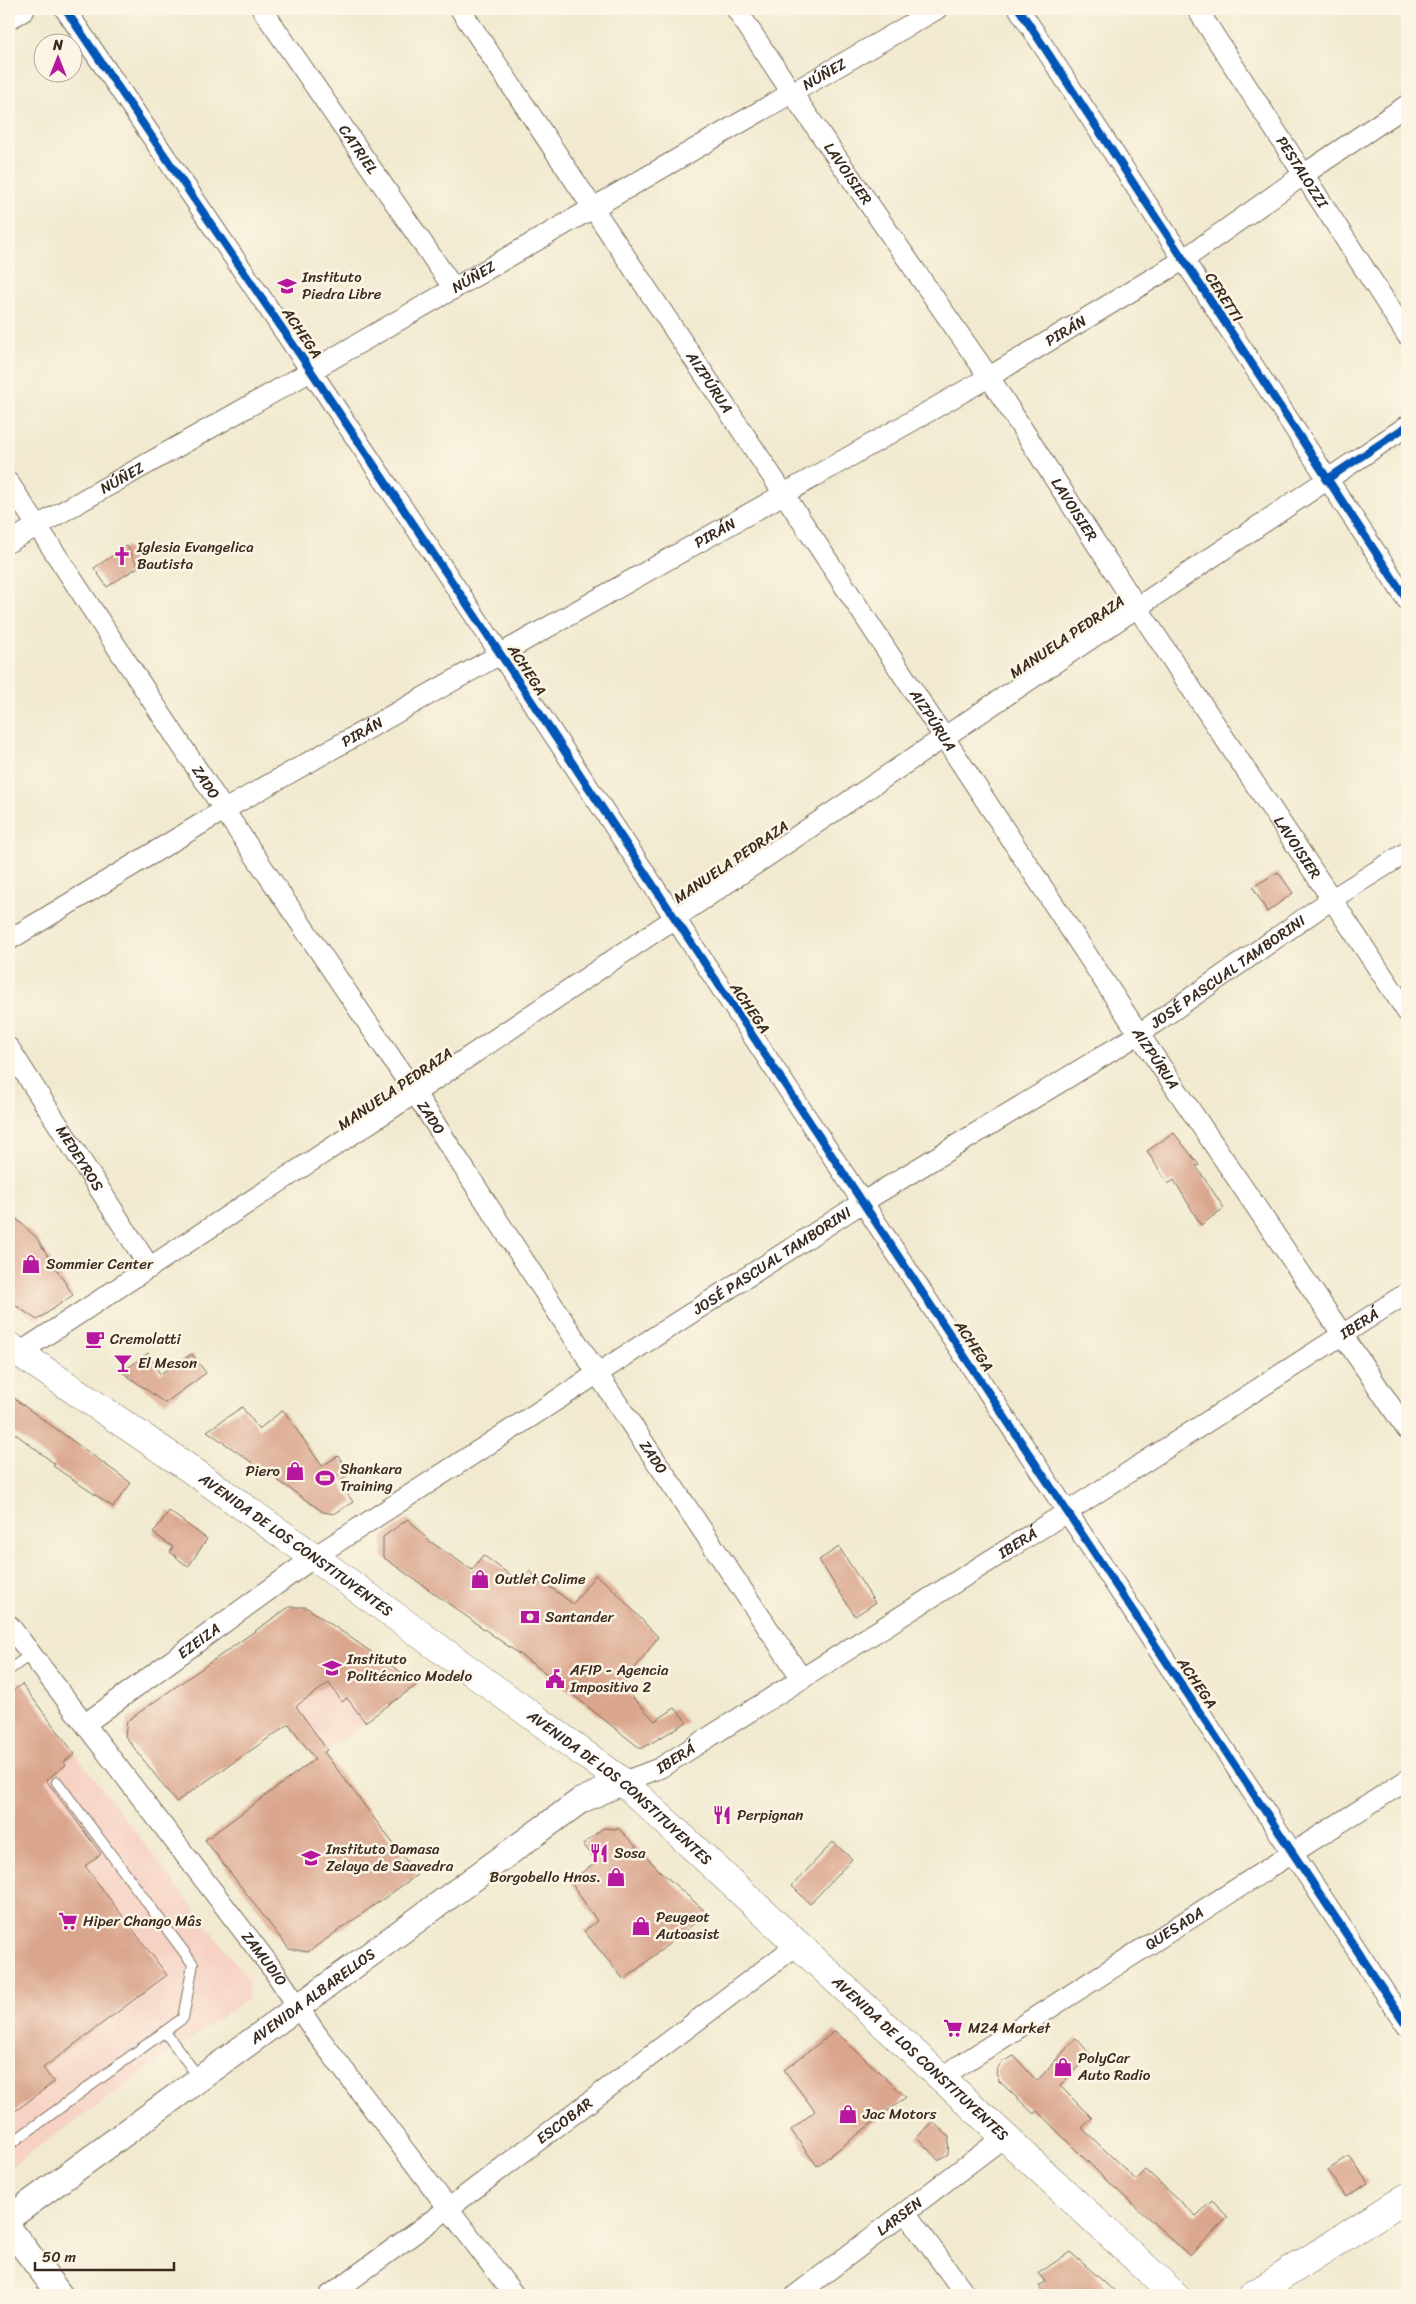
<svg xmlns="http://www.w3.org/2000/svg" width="1416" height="2304" viewBox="0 0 1416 2304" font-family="Sriracha,sans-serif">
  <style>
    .built { fill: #f6d2c5 }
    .building { fill: #daa58d }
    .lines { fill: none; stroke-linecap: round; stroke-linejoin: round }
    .service-casing { stroke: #7b6d5c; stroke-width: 12 }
    .minor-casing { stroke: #7b6d5c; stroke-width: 22 }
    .tertiary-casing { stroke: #7b6d5c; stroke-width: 27 }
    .secondary-casing { stroke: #7b6d5c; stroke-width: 29 }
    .service { stroke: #fff; stroke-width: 10 }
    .minor { stroke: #fff; stroke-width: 20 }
    .tertiary { stroke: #fff; stroke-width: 25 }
    .secondary { stroke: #fff; stroke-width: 28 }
    .cycleway-casing { stroke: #fcf5e5; stroke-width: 11 }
    .cycleway { stroke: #0057b8; stroke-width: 8 }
    .labels { text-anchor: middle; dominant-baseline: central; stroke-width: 5; stroke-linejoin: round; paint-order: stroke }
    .street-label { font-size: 15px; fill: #3b2a1e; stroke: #fcf5e5 }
    .poi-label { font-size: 15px; fill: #3b2a1e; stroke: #fcf5e5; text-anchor: start }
  </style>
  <rect width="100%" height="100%" fill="#fcf5e5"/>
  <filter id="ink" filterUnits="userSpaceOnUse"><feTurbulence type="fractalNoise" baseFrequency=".02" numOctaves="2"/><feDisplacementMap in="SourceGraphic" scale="10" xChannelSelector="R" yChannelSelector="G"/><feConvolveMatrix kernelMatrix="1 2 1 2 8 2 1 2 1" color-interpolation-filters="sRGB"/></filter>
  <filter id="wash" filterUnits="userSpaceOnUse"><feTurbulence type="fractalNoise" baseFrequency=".0096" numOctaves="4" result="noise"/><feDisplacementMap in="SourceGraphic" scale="20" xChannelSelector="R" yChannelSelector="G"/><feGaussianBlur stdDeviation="1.12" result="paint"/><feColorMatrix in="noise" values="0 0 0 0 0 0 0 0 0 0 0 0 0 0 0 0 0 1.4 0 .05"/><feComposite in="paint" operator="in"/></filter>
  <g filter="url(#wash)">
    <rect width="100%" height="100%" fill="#f1ead0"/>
    <g class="built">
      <path d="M289,1607H306L418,1684L327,1750L247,1637Z"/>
      <path d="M9,1666L249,1981L247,1999L9,2168Z"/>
    </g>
    <g id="blocks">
      <g class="building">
        <path d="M127,546L138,567L107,587L94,568Z"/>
        <path d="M1278,872L1293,893L1267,912L1253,887Z"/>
        <path d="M1174,1133L1199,1165L1196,1166L1224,1208L1201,1225L1174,1180L1168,1184L1147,1151Z"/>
        <path d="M9,1212L36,1237L73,1295L37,1320L9,1301Z"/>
        <path d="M148,1353L160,1374L192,1354L206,1373L165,1403L122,1372Z"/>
        <path d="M9,1395L131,1483L113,1507L53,1466L55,1464L9,1429Z"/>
        <path d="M242,1407L259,1429L283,1410L322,1466L338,1456L350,1473L339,1482L353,1502L334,1514L323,1512L207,1431Z"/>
        <path d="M169,1511L207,1539L188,1567L170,1552L173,1547L153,1533Z"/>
        <path d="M408,1519L428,1540L472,1570L483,1555L521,1583L529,1571L573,1604L595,1575L609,1585L658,1637L622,1686L655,1721L675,1708L687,1722L641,1749L543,1671L383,1557V1537Z"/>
        <path d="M839,1547L875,1603L855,1616L819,1560Z"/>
        <path d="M289,1607H306L418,1684L365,1722L347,1698L342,1702L329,1683L296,1706L327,1750L324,1752L417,1875L308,1952L289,1949L205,1840L315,1759L289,1724L176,1802L125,1736L127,1721Z"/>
        <path d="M22,1684L75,1754L64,1762L66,1765L46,1780L101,1854L85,1866L167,1975L43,2068L54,2082L9,2116V1694Z"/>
        <path d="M603,1828L619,1829L661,1872L707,1913L624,1980L584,1931L597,1921L570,1881L597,1862L583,1844Z"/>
        <path d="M833,1842L852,1859L810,1904L792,1886Z"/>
        <path d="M835,2031L906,2097L817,2166L791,2130L815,2111L784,2070Z"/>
        <path d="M1076,2038L1090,2054L1060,2086L1092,2118L1082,2128L1136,2180L1146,2170L1196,2216L1212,2201L1228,2217L1190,2256L1104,2178L1037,2111L1034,2114L999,2081L996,2073L997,2069L1002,2062L1014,2056L1037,2081Z"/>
        <path d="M933,2122L949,2137L948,2154L938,2160L917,2137Z"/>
        <path d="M1349,2156L1368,2183L1346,2197L1328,2170Z"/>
        <path d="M1070,2252L1103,2281L1118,2295H1045L1039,2286L1045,2282L1039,2273Z"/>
      </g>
    </g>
  </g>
  <g filter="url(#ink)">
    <use href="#blocks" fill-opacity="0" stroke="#7b6d5c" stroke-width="1"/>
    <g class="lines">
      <g class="service-casing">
        <g id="service">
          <path d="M9,1670L31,1654"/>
          <path d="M165,2032L200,2079"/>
          <path d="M9,2145L183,2018L193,1964L57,1782"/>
        </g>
      </g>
      <g class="minor-casing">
        <g id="minor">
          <path d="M65,9L311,371L501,655L1407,2026"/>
          <path id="s1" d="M262,9L454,289"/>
          <path id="s2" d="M460,9L784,494L1139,1034L1407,1430"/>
          <path id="s3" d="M736,9L792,93L989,377L1137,607L1407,1012"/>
          <path d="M1019,9L1407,600"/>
          <path id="s4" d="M1197,9L1407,335"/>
          <path id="s5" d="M9,483L224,810L415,1093L597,1373L802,1679"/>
          <path id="s6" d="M9,542L311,371L937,9"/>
          <path id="s7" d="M9,940L224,810L784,494L989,377L1183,260L1303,175L1407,105"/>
          <path id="s8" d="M9,1048L150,1268"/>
          <path d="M10,1359L415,1093L1407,426"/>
          <path id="s9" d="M9,1625L274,1971L315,2032L514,2295"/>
          <path id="s10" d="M85,1724L314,1557L863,1202L1139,1034L1332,899L1407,852"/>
          <path id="s11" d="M623,1782L660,1768L1067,1512L1407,1293"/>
          <path id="s12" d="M940,2078L1407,1780"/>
          <path d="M905,2212L966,2295"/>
          <path id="s13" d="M330,2295L449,2208L797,1945"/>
          <path id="s14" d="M796,2295L1004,2137"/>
        </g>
      </g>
      <g class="tertiary-casing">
        <g id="tertiary">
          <path d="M9,16L22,9"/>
          <path id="s15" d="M9,2218L580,1801L623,1782"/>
          <path d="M9,2228L60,2295"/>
        </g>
      </g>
      <g class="secondary-casing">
        <g id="secondary">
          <path id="s16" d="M9,1346L190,1469L314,1557L623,1782L1175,2295"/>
          <path d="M1253,2295L1407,2197"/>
        </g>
      </g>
      <use href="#service" class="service"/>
      <use href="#minor" class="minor"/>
      <use href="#tertiary" class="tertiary"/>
      <use href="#secondary" class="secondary"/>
      <g class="cycleway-casing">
        <g id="cycleway">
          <path d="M65,9L311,371L501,655L1407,2026"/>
          <path d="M1019,9L1407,600"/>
          <path d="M1326,480L1407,426"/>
        </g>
      </g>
      <use href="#cycleway" class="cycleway"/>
    </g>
  </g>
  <defs>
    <g id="school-bare" transform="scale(1.5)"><path d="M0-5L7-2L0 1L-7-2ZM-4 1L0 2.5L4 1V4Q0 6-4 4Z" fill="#b5179e" stroke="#fcf5e5" stroke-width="2.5" paint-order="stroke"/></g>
    <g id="church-bare" transform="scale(1.5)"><path d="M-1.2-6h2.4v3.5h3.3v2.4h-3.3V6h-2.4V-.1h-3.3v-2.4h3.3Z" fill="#b5179e" stroke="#fcf5e5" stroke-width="2.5" paint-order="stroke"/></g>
    <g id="shop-bare" transform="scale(1.5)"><path d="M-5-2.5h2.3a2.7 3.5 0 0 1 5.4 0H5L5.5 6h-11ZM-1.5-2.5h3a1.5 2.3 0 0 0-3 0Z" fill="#b5179e" stroke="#fcf5e5" stroke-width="2.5" paint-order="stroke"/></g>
    <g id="cafe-bare" transform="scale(1.5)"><path d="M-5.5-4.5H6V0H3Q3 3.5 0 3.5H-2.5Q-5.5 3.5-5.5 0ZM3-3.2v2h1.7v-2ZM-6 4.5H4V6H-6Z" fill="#b5179e" stroke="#fcf5e5" stroke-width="2.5" paint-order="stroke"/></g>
    <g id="bar-bare" transform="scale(1.5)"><path d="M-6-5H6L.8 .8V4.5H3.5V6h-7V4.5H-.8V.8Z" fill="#b5179e" stroke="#fcf5e5" stroke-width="2.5" paint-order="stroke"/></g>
    <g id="stadium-bare" transform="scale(1.5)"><path d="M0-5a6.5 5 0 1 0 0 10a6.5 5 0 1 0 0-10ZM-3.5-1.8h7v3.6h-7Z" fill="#b5179e" stroke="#fcf5e5" stroke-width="2.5" paint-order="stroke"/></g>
    <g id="bank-bare" transform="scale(1.5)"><path d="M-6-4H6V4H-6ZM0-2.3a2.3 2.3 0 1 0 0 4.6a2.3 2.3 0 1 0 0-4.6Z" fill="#b5179e" stroke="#fcf5e5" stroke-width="2.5" paint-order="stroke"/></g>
    <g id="civic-bare" transform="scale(1.5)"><path d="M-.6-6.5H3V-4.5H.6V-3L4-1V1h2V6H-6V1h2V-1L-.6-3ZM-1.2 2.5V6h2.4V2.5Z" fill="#b5179e" stroke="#fcf5e5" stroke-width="2.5" paint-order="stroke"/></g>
    <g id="restaurant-bare" transform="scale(1.5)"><path d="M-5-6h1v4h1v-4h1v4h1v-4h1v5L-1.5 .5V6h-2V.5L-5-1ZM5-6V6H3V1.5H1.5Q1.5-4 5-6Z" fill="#b5179e" stroke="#fcf5e5" stroke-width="2.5" paint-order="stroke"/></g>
    <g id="supermarket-bare" transform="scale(1.5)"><path d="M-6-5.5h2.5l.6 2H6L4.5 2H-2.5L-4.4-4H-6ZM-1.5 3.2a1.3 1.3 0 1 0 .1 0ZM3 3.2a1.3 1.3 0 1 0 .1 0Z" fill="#b5179e" stroke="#fcf5e5" stroke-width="2.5" paint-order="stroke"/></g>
  </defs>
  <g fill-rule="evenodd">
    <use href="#school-bare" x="287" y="286"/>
    <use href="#church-bare" x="122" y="556"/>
    <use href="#shop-bare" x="31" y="1264"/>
    <use href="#cafe-bare" x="95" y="1339"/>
    <use href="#bar-bare" x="123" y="1363"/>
    <use href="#shop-bare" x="295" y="1471"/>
    <use href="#stadium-bare" x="325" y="1478"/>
    <use href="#shop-bare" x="480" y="1579"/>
    <use href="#bank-bare" x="530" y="1617"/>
    <use href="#school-bare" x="332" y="1668"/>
    <use href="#civic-bare" x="555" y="1679"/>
    <use href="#restaurant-bare" x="722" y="1815"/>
    <use href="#restaurant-bare" x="599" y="1853"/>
    <use href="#school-bare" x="311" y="1858"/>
    <use href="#shop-bare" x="616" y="1877"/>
    <use href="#supermarket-bare" x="68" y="1921"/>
    <use href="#shop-bare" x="641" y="1926"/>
    <use href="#supermarket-bare" x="953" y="2028"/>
    <use href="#shop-bare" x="1063" y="2067"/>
    <use href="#shop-bare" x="848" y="2114"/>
  </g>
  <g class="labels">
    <g class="street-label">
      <text stroke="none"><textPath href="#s6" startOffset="940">NÚÑEZ</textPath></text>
      <text stroke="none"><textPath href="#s1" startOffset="170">CATRIEL</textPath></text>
      <text stroke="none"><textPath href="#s4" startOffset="194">PESTALOZZI</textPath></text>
      <text stroke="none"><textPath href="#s3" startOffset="199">LAVOISIER</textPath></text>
      <text stroke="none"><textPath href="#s6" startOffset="535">NÚÑEZ</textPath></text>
      <text transform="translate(1224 297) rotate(57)">CERETTI</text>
      <text stroke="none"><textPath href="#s7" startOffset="1220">PIRÁN</textPath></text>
      <text transform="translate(302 333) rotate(56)">ACHEGA</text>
      <text stroke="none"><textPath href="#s2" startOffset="449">AIZPÚRUA</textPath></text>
      <text stroke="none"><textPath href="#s6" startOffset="130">NÚÑEZ</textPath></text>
      <text stroke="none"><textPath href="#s3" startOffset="604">LAVOISIER</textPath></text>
      <text stroke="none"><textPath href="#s7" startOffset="815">PIRÁN</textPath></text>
      <text transform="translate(1067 637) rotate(-34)">MANUELA PEDRAZA</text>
      <text transform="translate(527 670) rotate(57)">ACHEGA</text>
      <text stroke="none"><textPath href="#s2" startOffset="854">AIZPÚRUA</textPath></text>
      <text stroke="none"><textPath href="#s7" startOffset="410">PIRÁN</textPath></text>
      <text stroke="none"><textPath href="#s5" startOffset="358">ZADO</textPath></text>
      <text stroke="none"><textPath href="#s3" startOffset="1009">LAVOISIER</textPath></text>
      <text transform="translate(731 862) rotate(-34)">MANUELA PEDRAZA</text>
      <text stroke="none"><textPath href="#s10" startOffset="1369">JOSÉ PASCUAL TAMBORINI</textPath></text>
      <text transform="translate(750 1008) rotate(56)">ACHEGA</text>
      <text stroke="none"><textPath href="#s2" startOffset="1259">AIZPÚRUA</textPath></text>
      <text transform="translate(395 1089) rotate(-34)">MANUELA PEDRAZA</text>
      <text stroke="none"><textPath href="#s5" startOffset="762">ZADO</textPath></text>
      <text stroke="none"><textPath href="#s8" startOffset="131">MEDEYROS</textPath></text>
      <text stroke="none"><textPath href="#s10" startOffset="829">JOSÉ PASCUAL TAMBORINI</textPath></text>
      <text stroke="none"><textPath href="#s11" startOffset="868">IBERÁ</textPath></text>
      <text transform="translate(974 1346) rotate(57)">ACHEGA</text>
      <text stroke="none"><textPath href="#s5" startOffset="1168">ZADO</textPath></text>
      <text stroke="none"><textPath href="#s11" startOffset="462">IBERÁ</textPath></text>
      <text stroke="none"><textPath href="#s16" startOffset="349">AVENIDA DE LOS CONSTITUYENTES</textPath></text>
      <text stroke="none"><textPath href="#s10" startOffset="141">EZEIZA</textPath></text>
      <text transform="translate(1197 1683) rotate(56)">ACHEGA</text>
      <text stroke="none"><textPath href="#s11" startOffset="58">IBERÁ</textPath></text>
      <text stroke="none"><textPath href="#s16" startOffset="754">AVENIDA DE LOS CONSTITUYENTES</textPath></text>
      <text stroke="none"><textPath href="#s12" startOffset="278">QUESADA</textPath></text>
      <text stroke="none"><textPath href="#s9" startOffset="420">ZAMUDIO</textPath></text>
      <text stroke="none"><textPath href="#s15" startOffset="376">AVENIDA ALBARELLOS</textPath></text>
      <text stroke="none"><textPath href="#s16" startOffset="1159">AVENIDA DE LOS CONSTITUYENTES</textPath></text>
      <text stroke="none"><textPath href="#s13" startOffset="292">ESCOBAR</textPath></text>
      <text stroke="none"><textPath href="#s14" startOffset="130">LARSEN</textPath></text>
    </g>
    <g class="poi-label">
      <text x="302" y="277">Instituto<tspan x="302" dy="17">Piedra Libre</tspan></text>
      <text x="137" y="547">Iglesia Evangelica<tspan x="137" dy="17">Bautista</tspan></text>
      <text x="46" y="1264">Sommier Center</text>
      <text x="110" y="1339">Cremolatti</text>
      <text x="138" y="1363">El Meson</text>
      <text x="340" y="1469">Shankara<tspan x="340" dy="17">Training</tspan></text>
      <text x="280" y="1471" text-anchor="end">Piero</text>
      <text x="495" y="1579">Outlet Colime</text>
      <text x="545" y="1617">Santander</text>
      <text x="347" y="1659">Instituto<tspan x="347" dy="17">Politécnico Modelo</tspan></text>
      <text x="570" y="1670">AFIP - Agencia<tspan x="570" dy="17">Impositiva 2</tspan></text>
      <text x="737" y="1815">Perpignan</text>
      <text x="326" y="1849">Instituto Damasa<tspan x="326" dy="17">Zelaya de Saavedra</tspan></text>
      <text x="614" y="1853">Sosa</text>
      <text x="601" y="1877" text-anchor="end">Borgobello Hnos.</text>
      <text x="656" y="1917">Peugeot<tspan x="656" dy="17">Autoasist</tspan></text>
      <text x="83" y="1921">Hiper Chango Mâs</text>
      <text x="968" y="2028">M24 Market</text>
      <text x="1078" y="2058">PolyCar<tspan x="1078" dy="17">Auto Radio</tspan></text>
      <text x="863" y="2114">Jac Motors</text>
    </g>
  </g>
  <rect width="1416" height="2304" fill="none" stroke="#fcf5e5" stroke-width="30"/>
  <g transform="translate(58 58)"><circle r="24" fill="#fcf5e5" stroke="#afa495"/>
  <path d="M0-4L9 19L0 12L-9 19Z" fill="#b5179e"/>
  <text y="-8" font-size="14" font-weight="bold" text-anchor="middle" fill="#3b2a1e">N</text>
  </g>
  <path d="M35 2262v8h139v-8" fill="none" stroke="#3b2a1e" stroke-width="2.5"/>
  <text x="42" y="2262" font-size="15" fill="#3b2a1e" stroke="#fcf5e5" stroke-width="4" paint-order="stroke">50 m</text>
</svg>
